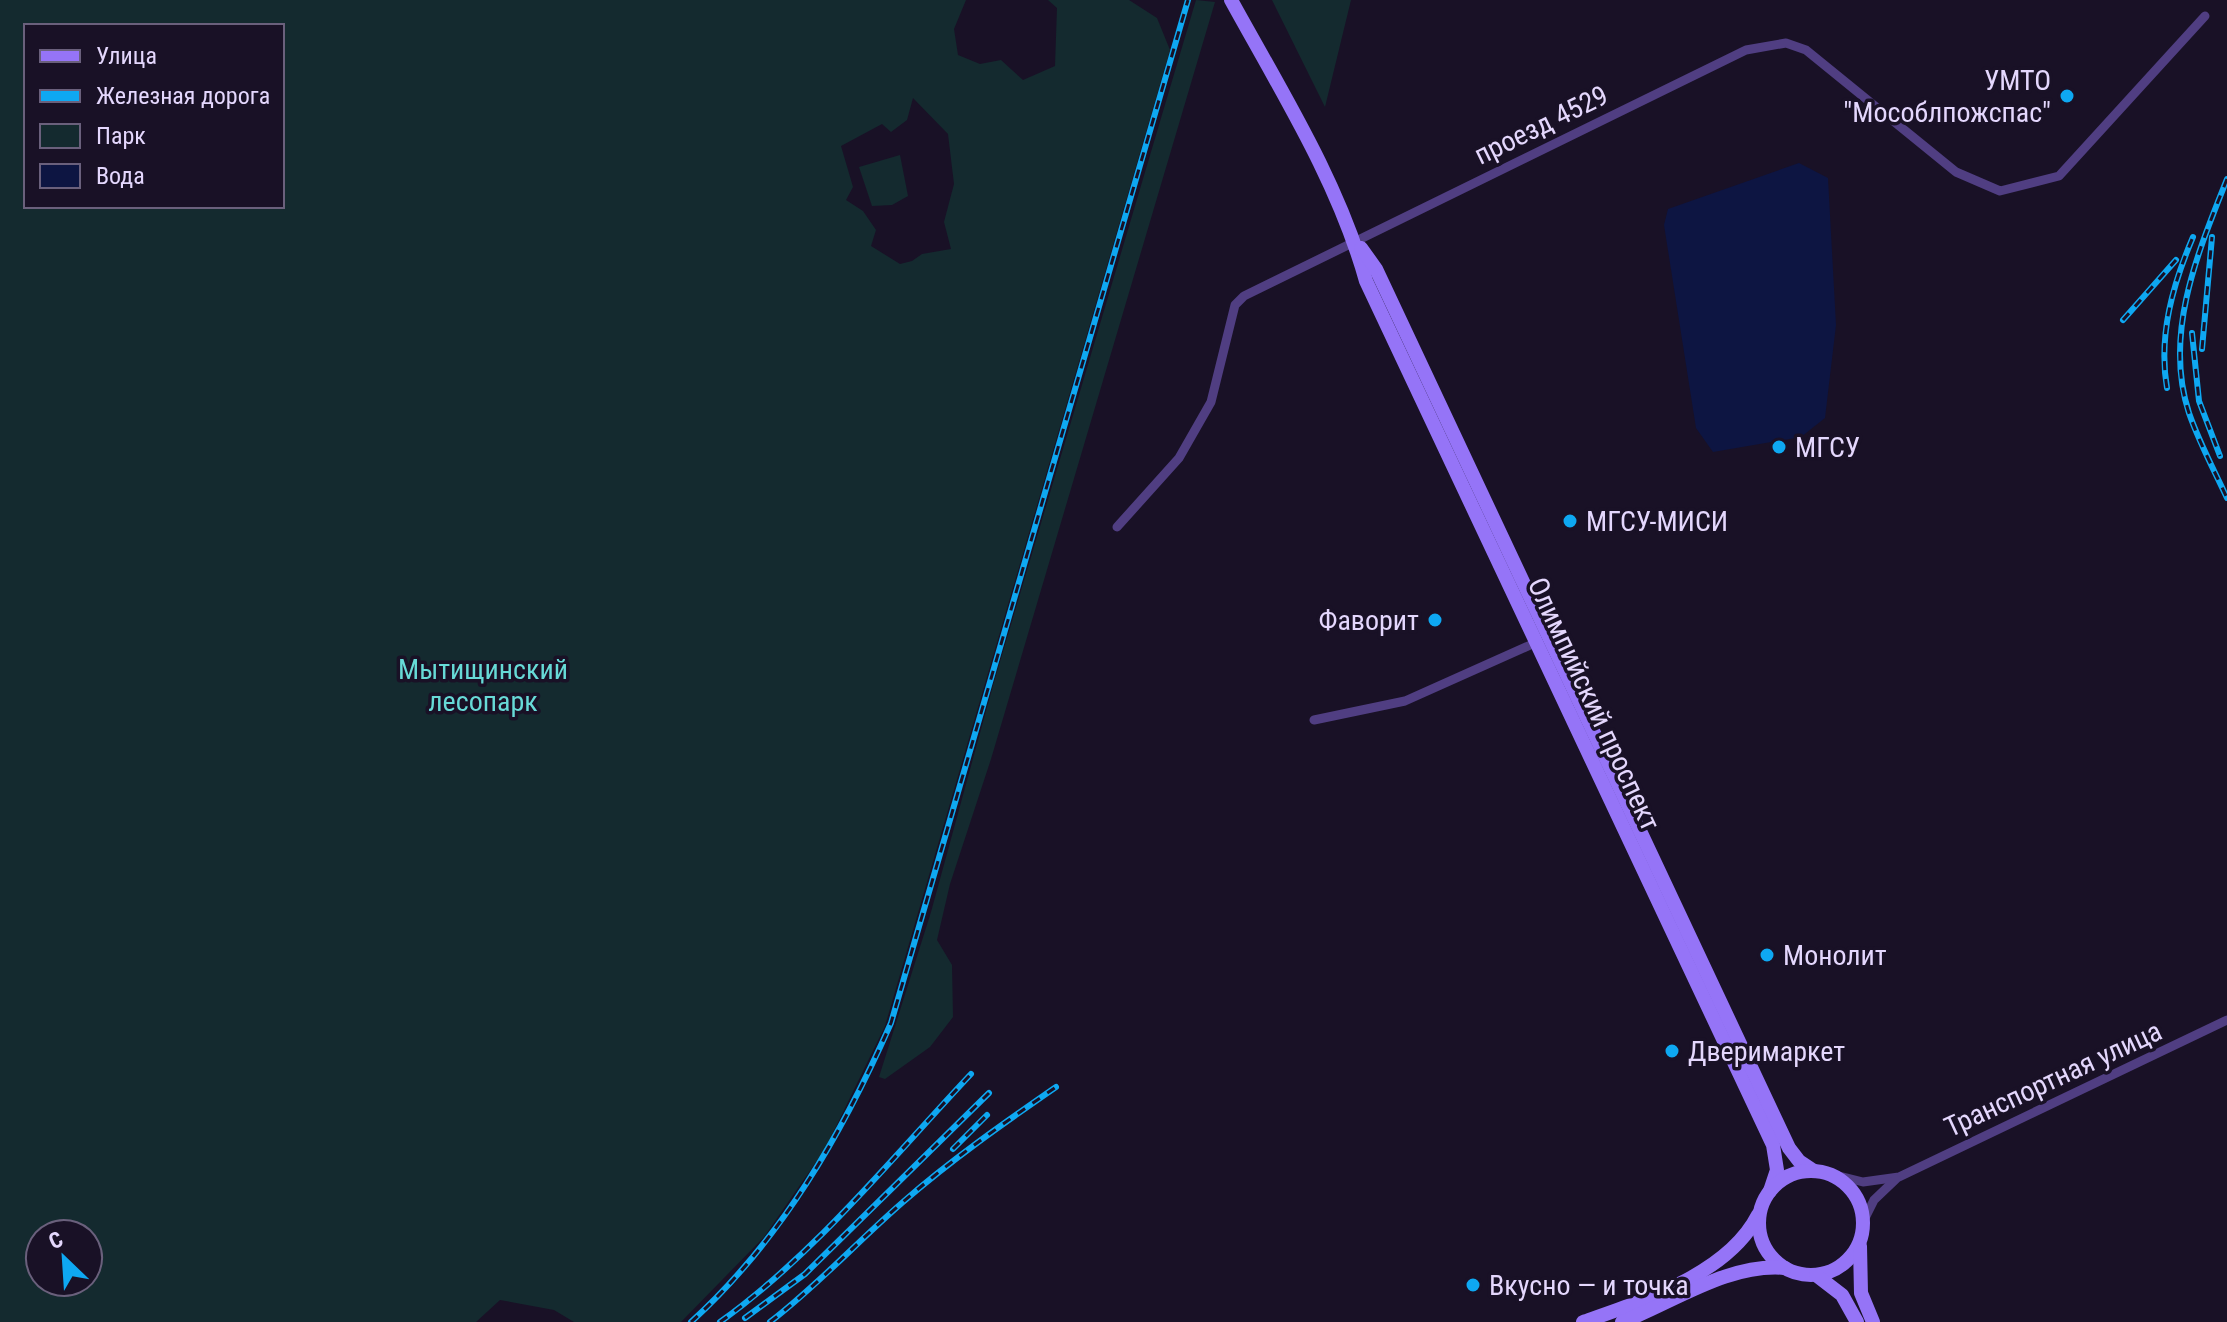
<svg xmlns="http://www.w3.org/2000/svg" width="2227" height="1322" viewBox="0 0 2227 1322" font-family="'Roboto Condensed',sans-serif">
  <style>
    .green { fill: #142a2f; fill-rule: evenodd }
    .water { fill: #0d1542 }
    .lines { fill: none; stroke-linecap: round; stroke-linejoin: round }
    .minor { stroke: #503e82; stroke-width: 9 }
    .secondary { stroke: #9574f7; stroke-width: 14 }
    .rail-casing { stroke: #0ea8f2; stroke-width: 6 }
    .rail { stroke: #191126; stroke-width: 3; stroke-dasharray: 9; stroke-linecap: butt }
    .poi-dot { fill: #0ea8f2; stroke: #191126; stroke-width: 3 }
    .labels { text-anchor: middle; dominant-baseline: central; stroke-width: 7; stroke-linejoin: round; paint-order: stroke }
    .poi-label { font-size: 28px; fill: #e4d7fd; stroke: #191126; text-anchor: start }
    .street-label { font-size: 28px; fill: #e4d7fd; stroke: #191126 }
    .park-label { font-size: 28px; fill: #67dad7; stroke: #191126 }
  </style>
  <rect width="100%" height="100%" fill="#191126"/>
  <g class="green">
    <path d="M0,0H966L954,29L958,55L980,64L1001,60L1023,80L1055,66L1057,8L1048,0H1129L1157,18L1170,50L885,1026L825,1149L764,1237L681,1322H574L554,1310L500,1300L476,1322H0ZM26,26H282V206H26ZM913,98L948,134L954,184L944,222L951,249L922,254L912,261L900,264L871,246L876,230L863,211L846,200L853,187L841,146L882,124L891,132L907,120ZM40,1234H88V1282H40Z"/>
    <path d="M1196,0L1215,2L991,759L950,884L937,940L952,965L953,1017L930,1047L885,1079L879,1077L931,912L994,682Z"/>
    <path d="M1272,0H1351L1325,107Z"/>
    <path d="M900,155L908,196L892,205L872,206L859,167Z"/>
  </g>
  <path class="water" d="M1799,163L1828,178L1836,325L1825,418L1801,437L1713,452L1696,428L1664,225L1668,209Z"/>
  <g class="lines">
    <g class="minor">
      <path d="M1117,527L1179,458L1211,402L1235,305L1244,296L1746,50L1786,43L1806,50L1956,172L2000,191L2059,176L2205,16"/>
      <path d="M1314,720L1405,701L1537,642"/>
      <path d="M1831,1174L1863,1182L1899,1177L2227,1020"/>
      <path d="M1863,1222L1874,1200L1896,1179"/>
    </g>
    <g class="secondary">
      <path d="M1231,0C1281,91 1338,181 1366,281L1773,1145L1777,1170L1770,1191"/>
      <path d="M1361,248L1376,269L1789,1148L1799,1161L1814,1171"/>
      <circle cx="1811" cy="1223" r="52"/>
      <path d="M1860,1246L1861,1293L1873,1322"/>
      <path d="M1816,1275L1842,1295L1857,1322"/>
      <path d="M1583,1322C1643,1301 1728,1274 1758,1215"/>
      <path d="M1622,1322C1674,1302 1728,1263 1785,1268"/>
    </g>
    <g class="rail-casing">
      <g id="rail">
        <path d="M2227,179C2198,252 2163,334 2189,413C2199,442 2214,470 2227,498"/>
        <path d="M2123,320L2176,260"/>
        <path d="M2192,333L2199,401L2220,456"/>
        <path d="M2202,349L2212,237"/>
        <path d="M2167,388C2158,335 2173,284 2193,237"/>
        <path d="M953,1149L987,1115"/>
        <path d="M745,1318L805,1274L989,1093"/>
        <path d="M691,1322C782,1239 842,1134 891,1023L1188,0"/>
        <path d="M720,1322C815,1254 891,1159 971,1074"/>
        <path d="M770,1322C818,1285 857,1242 903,1202C951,1160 1004,1123 1056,1087"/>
      </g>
    </g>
    <use href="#rail" class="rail"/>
  </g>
  <g class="poi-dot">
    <circle cx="2067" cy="96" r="8"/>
    <circle cx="1779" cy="447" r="8"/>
    <circle cx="1570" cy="521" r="8"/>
    <circle cx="1435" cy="620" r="8"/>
    <circle cx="1767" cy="955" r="8"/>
    <circle cx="1672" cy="1051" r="8"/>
    <circle cx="1473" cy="1285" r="8"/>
  </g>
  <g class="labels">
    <g class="poi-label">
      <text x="2051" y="80" text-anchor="end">УМТО<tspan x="2051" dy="32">"Мособлпожспас"</tspan></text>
      <text x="1795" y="447">МГСУ</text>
      <text x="1586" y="521">МГСУ-МИСИ</text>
      <text x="1419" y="620" text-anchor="end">Фаворит</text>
      <text x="1783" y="955">Монолит</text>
      <text x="1688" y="1051">Дверимаркет</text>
      <text x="1489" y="1285">Вкусно — и точка</text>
    </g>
    <g class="street-label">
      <text transform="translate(1541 125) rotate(-26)">проезд 4529</text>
      <text transform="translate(1594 704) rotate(65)">Олимпийский проспект</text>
      <text transform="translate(2053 1079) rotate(-25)">Транспортная улица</text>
    </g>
    <g class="park-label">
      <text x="483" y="669">Мытищинский<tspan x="483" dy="32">лесопарк</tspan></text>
    </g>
  </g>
  <rect x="24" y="24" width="260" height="184" fill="#191126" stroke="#6a607c" stroke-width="2"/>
  <rect x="40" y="50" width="40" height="12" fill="#9574f7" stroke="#6a607c" stroke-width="2"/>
  <text x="96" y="64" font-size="24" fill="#e4d7fd">Улица</text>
  <rect x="40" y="90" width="40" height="12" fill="#0ea8f2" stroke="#6a607c" stroke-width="2"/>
  <text x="96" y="104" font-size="24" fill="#e4d7fd">Железная дорога</text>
  <rect x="40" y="124" width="40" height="24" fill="#142a2f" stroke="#6a607c" stroke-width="2"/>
  <text x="96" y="144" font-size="24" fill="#e4d7fd">Парк</text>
  <rect x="40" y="164" width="40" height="24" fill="#0d1542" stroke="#6a607c" stroke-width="2"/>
  <text x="96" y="184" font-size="24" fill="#e4d7fd">Вода</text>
  <g transform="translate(64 1258) rotate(335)"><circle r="38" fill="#191126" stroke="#6a607c" stroke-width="2"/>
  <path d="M0-6L14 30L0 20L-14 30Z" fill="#0ea8f2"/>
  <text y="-12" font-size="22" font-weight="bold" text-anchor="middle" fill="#e4d7fd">С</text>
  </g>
</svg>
